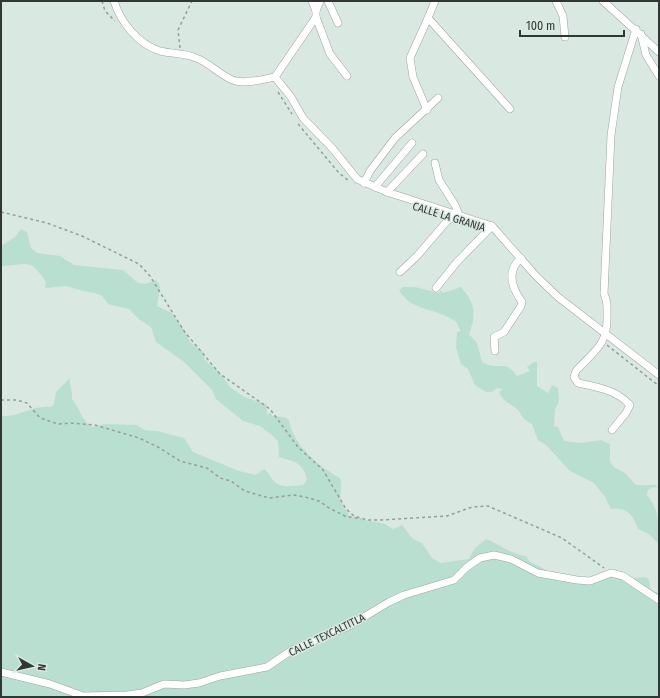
<svg xmlns="http://www.w3.org/2000/svg" width="660" height="698" viewBox="0 0 660 698" font-family="'Fira Sans Condensed',sans-serif">
  <style>
    .green { fill: #b9dfd1 }
    .lines { fill: none; stroke-linecap: round; stroke-linejoin: round }
    .minor-casing { stroke: #9ba7a2; stroke-width: 8 }
    .path { stroke: #949f9a; stroke-width: 1.5; stroke-dasharray: 3 3; stroke-linecap: butt }
    .minor { stroke: #fff; stroke-width: 7 }
    .labels { text-anchor: middle; dominant-baseline: central; stroke-width: 3; stroke-linejoin: round; paint-order: stroke }
    .street-label { font-size: 11px; fill: #313734; stroke: #dae8e2 }
  </style>
  <rect width="100%" height="100%" fill="#dae8e2"/>
  <g class="green">
    <path d="M21,229L27,232L31,248L37,253L60,256L74,265L123,270L138,283L145,284L156,280L160,286L157,306L172,313L185,331L190,342L203,352L205,360L219,372L230,387L244,397L266,404L267,415L271,412L272,416L284,417L289,420C293,445 318,466 340,478C343,486 338,495 342,503C344,509 348,512 350,517L385,524L393,529L402,525L413,539L422,543L432,558L441,563L469,559L475,548L486,539C499,544 513,555 526,556L530,562L543,568L551,576L567,578L586,585L616,576L634,578L646,577L649,580L651,591L659,593V697H1V416C21,417 31,405 51,407L54,404L56,392L70,378C69,386 73,390 72,399C80,408 81,420 92,427L106,424L137,425L144,430L157,431L184,438L193,452L239,471L256,475L264,469C268,472 269,475 272,479C279,489 293,486 303,485L307,480C303,462 295,462 279,457L278,441L273,436L260,426L243,421L216,399L212,390L184,362L156,342L151,327L140,320L129,309L108,304L102,296L95,293L83,291L66,286L45,288L46,282C29,256 27,266 1,266V246L15,237Z"/>
    <path d="M403,287H415L439,293L441,290L443,293L461,287C475,304 477,313 469,334L477,343L482,362C500,372 504,358 517,376L530,371L527,367L534,362H537V386L548,393L552,385L558,388L559,402L555,409L554,426L558,427L564,441L581,443L601,440L610,444V462L614,467L626,474L636,485H656L657,488L653,487L648,490L647,495C660,510 659,526 659,544L649,534L638,529C633,514 627,507 611,509L605,497L594,483L570,471L546,445L538,440L532,424C520,418 522,413 516,408C509,403 503,402 499,392L503,389L497,388L492,392H486L475,385L468,369L461,364L456,348L457,332L461,331C458,328 458,323 455,321C436,308 410,311 399,290Z"/>
  </g>
  <g class="lines">
    <g class="minor-casing">
      <g id="minor">
        <path d="M114,1C121,23 138,44 160,51C172,54 185,53 196,58C209,62 224,79 236,81C248,84 263,79 275,77"/>
        <path d="M328,1L338,23"/>
        <path d="M435,1L428,18L510,109"/>
        <path d="M556,1L563,16L565,37"/>
        <path d="M603,1L659,52"/>
        <path d="M316,11L320,1"/>
        <path d="M316,17L330,54L347,76"/>
        <path d="M641,34L646,55L659,76"/>
        <path d="M275,77L291,97L303,118L333,149L357,179L387,192L492,226L536,276L558,297L659,375"/>
        <path d="M275,77L316,17V11L312,1"/>
        <path d="M427,110L413,77L410,58L428,18"/>
        <path d="M364,183L370,171L395,138L438,98"/>
        <path d="M375,187L412,143"/>
        <path d="M387,192L423,154"/>
        <path d="M400,272L417,256L448,220L459,215L455,205L439,180L435,163"/>
        <path d="M436,288L457,262L492,226"/>
        <path d="M495,351L494,337L504,332L521,306L522,302C512,288 506,271 521,258"/>
        <path d="M612,430L626,413L630,405C617,390 597,387 578,383L574,377L576,371C594,351 608,345 607,316C607,307 608,302 604,294L611,135L618,87L636,29"/>
        <path d="M1,672L50,684L83,696L127,695L142,693L164,684L184,685L199,683L220,676L267,667L292,650L349,626L389,602L404,595L454,580L467,567L480,558L494,555L511,559L538,573L577,580L590,581L611,573L623,576L659,600"/>
      </g>
    </g>
    <g class="path">
      <path d="M102,1L105,11L115,21"/>
      <path d="M180,48L178,30L192,1"/>
      <path d="M278,92L292,114"/>
      <path d="M298,124L339,173L349,181"/>
      <path d="M1,212L47,223L82,236L139,264L150,276L184,331L220,374L270,409L298,447L323,470L346,509L354,516L367,520H381L447,516L472,507L488,506L562,538L604,568"/>
      <path d="M607,345L659,386"/>
      <path d="M1,400H16L27,403L40,418L58,424L71,423L95,425L139,438L158,447L180,461L207,468L220,478L231,481L245,491L269,498L293,495L305,497L319,501L329,508L345,516L361,519"/>
    </g>
    <use href="#minor" class="minor"/>
  </g>
  <g class="labels">
    <g class="street-label">
      <text transform="translate(449 217) rotate(17)">CALLE LA GRANJA</text>
      <text transform="translate(327 635) rotate(-26)">CALLE TEXCALTITLA</text>
    </g>
  </g>
  <rect width="660" height="698" fill="none" stroke="#313734" stroke-width="4"/>
  <g transform="translate(32 666) rotate(98)" stroke="#dae8e2" stroke-width="3" paint-order="stroke">
  <path d="M0-3L7 15L0 10L-7 15Z" fill="#313734"/>
  <text y="-6" font-size="11" font-weight="bold" text-anchor="middle" fill="#313734">N</text>
  </g>
  <path d="M520 30v6h104v-6" fill="none" stroke="#313734" stroke-width="2"/>
  <text x="526" y="30" font-size="12" fill="#313734" stroke="#dae8e2" stroke-width="3" paint-order="stroke">100 m</text>
</svg>
